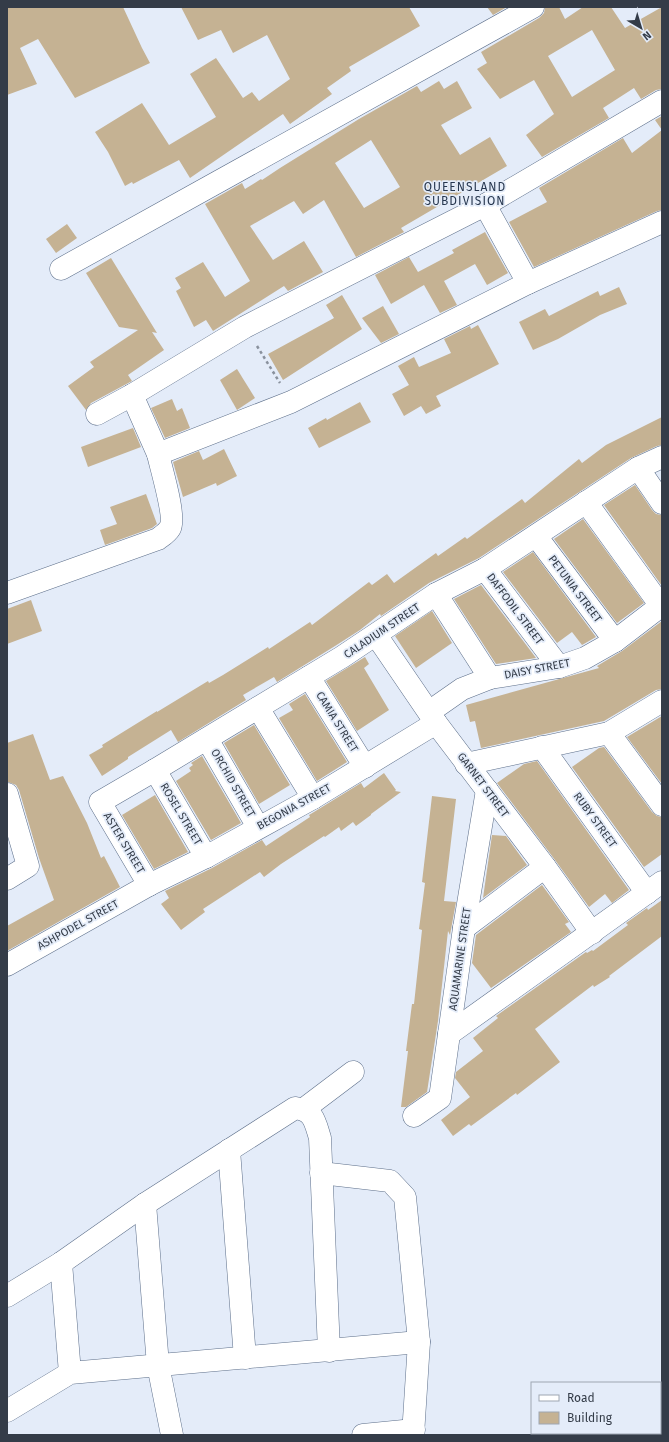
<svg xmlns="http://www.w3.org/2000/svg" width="669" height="1442" viewBox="0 0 669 1442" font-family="'Fira Sans',sans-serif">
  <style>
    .building { fill: #c5b293; fill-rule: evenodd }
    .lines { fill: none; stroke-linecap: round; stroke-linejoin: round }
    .street-casing { stroke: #5d6f8a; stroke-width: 23 }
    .path { stroke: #89919d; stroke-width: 2.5; stroke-dasharray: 3 3; stroke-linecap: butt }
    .street { stroke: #fff; stroke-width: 22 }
    .labels { text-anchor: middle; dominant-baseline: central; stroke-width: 3.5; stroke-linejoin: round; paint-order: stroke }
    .street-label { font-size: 11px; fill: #343c48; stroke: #e4ecf9 }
    .neighbourhood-label { font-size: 12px; letter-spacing: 1px; fill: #27374f; stroke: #e4ecf9 }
  </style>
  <rect width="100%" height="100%" fill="#e4ecf9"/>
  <g class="building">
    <path d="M7,7H123L142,48L150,63L75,98L38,39L20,48L37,84L7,95Z"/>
    <path d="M181,7H409L420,26L349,67L351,71L327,88L332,94L290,124L283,114L190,178L179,160L133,184L132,182L125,186L108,152L95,132L142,103L169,145L216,117L190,74L216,58L243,98L252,92L259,101L290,79L267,35L233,53L221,30L198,40Z"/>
    <path d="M487,7H507L493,15Z"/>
    <path d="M545,7H559L565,19L583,7H611L625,28L662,7V89L656,90L641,99L634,88L603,108L609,118L542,157L526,135L554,114L534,80L500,99L477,69L487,63L481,52L539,18L544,13ZM592,30L615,70L572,97L548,56Z"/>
    <path d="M439,81L444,89L457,81L472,108L441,125L460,155L490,137L507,166L401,228L404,232L356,257L324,200L303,214L294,201L250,226L273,260L304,241L323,272L288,291L284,286L213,331L206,320L194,327L176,291L181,288L175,278L203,262L225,297L250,281L205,204L242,183L245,189L261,179L262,180L280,168L359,119L417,86L421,92ZM371,140L400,187L364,208L335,163Z"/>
    <path d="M662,116V210L657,211L534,267L509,222L547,202L539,188L623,138L632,153L662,130L655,120Z"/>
    <path d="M67,224L77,238L56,253L46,239Z"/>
    <path d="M485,232L508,273L487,285L475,264L444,281L457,305L440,313L424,285L391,304L375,275L409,257L418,272L454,253L452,250Z"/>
    <path d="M111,258L157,333L152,332L164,350L128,375L132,381L91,403L86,410L68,386L94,367L90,362L138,330L119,327L86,273Z"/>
    <path d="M619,287L627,304L600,315L558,339L533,350L519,322L545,309L549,316L598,291L600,296Z"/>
    <path d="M342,295L362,329L283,380L268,354L334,318L326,305Z"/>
    <path d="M383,306L399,334L381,343L362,318Z"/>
    <path d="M478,325L499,364L436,396L441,406L426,414L421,406L404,416L392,394L409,385L398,366L414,357L419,367L451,353L444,339L470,326L471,329Z"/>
    <path d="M237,369L255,398L237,410L220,380Z"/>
    <path d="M172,399L177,411L182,408L190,428L165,438L151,408Z"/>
    <path d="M360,402L371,422L319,448L308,428L326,418L327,420Z"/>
    <path d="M662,417V445L657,446L631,458L479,558L429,583L381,616L380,614L360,630L335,646L277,682L274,677L243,695L246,700L178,742L171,730L128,757V759L102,776L89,755L103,747L102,745L157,711V712L208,681L209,683L223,675L268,647L269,649L310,622L312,625L369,582L372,585L387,574L394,583L436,553L438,556L465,537L467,539L522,499L525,503L579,459L582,463L606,445Z"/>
    <path d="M133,428L141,447L88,467L81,447Z"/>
    <path d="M224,449L237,476L217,486L216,483L183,497L173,462L199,451L203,460Z"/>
    <path d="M635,485L652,510L656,514L662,515V586L604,505Z"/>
    <path d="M146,494L157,524L152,528L105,545L100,530L117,524L110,507Z"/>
    <path d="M583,519L644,603L617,623L554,539Z"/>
    <path d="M533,552L596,637L582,645L572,632L557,643L503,572Z"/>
    <path d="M481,585L536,658L496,664L454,599Z"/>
    <path d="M31,600L42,631L7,644V609Z"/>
    <path d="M432,611L452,643L416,668L395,636Z"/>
    <path d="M662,621V689L656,690L604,721L481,748L475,721L470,722L466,705L599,668L597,666L622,651Z"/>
    <path d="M365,657L369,664L364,668L389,710L357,731L326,681Z"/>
    <path d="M305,694L347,762L317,781L279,718L293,710L289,704Z"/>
    <path d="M662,716V784L627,737Z"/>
    <path d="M254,725L290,785L259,804L224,743Z"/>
    <path d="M33,734L50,780L63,776L87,823L101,858L104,856L120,887L7,951V926L54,900L39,858L19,790L16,785L8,782L7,779V743Z"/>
    <path d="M604,747L652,812L657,816L662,817V854L644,867L572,767L599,748Z"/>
    <path d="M202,756L241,823L211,840L176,781L191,771L189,768L193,765L191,763Z"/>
    <path d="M537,761L629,890L612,903L605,894L589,907L555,860L497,783L524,764Z"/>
    <path d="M384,773L396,790L395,791L401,792L371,814V815L356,826L353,822L341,831L339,827L325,837L324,836L281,864L264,877L260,872L203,909L205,912L181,930L161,904L169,898L165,891L212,868L262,840L266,846L310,817L309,815L314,812L361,783L364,788Z"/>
    <path d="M155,795L188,852L154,869L122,815Z"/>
    <path d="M432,796L456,799L444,901L456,902L450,935L448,931L438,1021L427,1092L406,1107H401L408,1051H406L412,1004H414L422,930L419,929L425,883L422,882Z"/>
    <path d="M492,835L506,836L527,865L483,898Z"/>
    <path d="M542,885L569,922L565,924L571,932L491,988L472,963L476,935Z"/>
    <path d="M662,900V936L609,976L610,977L594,987L593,985L535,1029L560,1062L517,1095L516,1093L471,1126L469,1124L453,1136L441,1120L470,1097L455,1078L456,1072L483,1051L473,1038L498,1018L496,1016L586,952L587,953L592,950L593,951L628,925L626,923L647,908L648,910Z"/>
  </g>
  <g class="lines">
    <g class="street-casing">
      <g id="street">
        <path d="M61,269L533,7"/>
        <path d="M528,283L662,222"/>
        <path d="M132,395L158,454L291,402L528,283L485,205"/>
        <path d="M97,414L132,395L245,327L485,205L662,101"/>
        <path d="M638,468L662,503"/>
        <path d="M586,502L661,606"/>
        <path d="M536,536L615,641"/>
        <path d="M485,569L559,667"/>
        <path d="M7,593L158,539C162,536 167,533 170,528C176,517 161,468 158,454"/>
        <path d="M436,594L490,678"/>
        <path d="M376,635L436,723L545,867L592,933"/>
        <path d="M309,677L365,767"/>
        <path d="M258,708L313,798"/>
        <path d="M429,712L462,689L490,678L559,667L585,658L615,641L662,605"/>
        <path d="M609,733L662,805"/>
        <path d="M207,739L258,827"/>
        <path d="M542,747L647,893"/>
        <path d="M466,764L609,733L662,701"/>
        <path d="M155,770L206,857"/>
        <path d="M7,794L28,866L7,879"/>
        <path d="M149,885L100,802L155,770L342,657L436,594L485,569L638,468L662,457"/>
        <path d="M464,928L545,867"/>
        <path d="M7,965L149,885L206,857L313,798L436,723"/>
        <path d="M449,1034L662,882"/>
        <path d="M304,1109L353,1072"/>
        <path d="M414,1116L440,1098L464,928L487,790"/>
        <path d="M229,1150L245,1358"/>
        <path d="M321,1173L390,1181L405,1197L419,1342L413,1435"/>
        <path d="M145,1204L158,1365L172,1435"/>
        <path d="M61,1263L70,1373"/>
        <path d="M7,1296L61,1263L145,1204L295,1108C314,1110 315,1122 320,1138L329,1351"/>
        <path d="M7,1411L70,1373L419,1342"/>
        <path d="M363,1435L414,1430"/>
      </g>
    </g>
    <path class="path" d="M257,346L280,383"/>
    <use href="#street" class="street"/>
  </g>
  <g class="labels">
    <g class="street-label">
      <text transform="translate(575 589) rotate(53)">PETUNIA STREET</text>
      <text transform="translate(515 609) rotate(53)">DAFFODIL STREET</text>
      <text transform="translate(382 631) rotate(-34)">CALADIUM STREET</text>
      <text transform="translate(537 669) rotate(-11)">DAISY STREET</text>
      <text transform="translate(337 722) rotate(58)">CAMIA STREET</text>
      <text transform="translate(233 783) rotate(60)">ORCHID STREET</text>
      <text transform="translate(483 785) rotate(53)">GARNET STREET</text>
      <text transform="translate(294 807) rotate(-29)">BEGONIA STREET</text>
      <text transform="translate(181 814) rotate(59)">ROSEL STREET</text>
      <text transform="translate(595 820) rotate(54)">RUBY STREET</text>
      <text transform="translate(124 843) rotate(59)">ASTER STREET</text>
      <text transform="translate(78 925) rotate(-29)">ASHPODEL STREET</text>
      <text transform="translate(460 959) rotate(-82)">AQUAMARINE STREET</text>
    </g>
    <g class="neighbourhood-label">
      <text x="465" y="187">QUEENSLAND<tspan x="465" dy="14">SUBDIVISION</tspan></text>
    </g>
  </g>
  <rect width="669" height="1442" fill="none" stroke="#343c48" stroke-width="16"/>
  <rect x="531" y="1382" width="130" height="52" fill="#e4ecf9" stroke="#9ea6b2"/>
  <rect x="539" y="1395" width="20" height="6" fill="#ffffff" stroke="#9ea6b2"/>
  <text x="567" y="1402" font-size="12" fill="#343c48">Road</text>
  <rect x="539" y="1412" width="20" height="12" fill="#c5b293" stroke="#9ea6b2"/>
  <text x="567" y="1422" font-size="12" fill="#343c48">Building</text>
  <g transform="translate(641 28) rotate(142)" stroke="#e4ecf9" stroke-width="3" paint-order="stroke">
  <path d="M0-3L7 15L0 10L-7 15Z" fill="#343c48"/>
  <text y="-6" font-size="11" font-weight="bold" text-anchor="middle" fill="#343c48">N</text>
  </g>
</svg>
